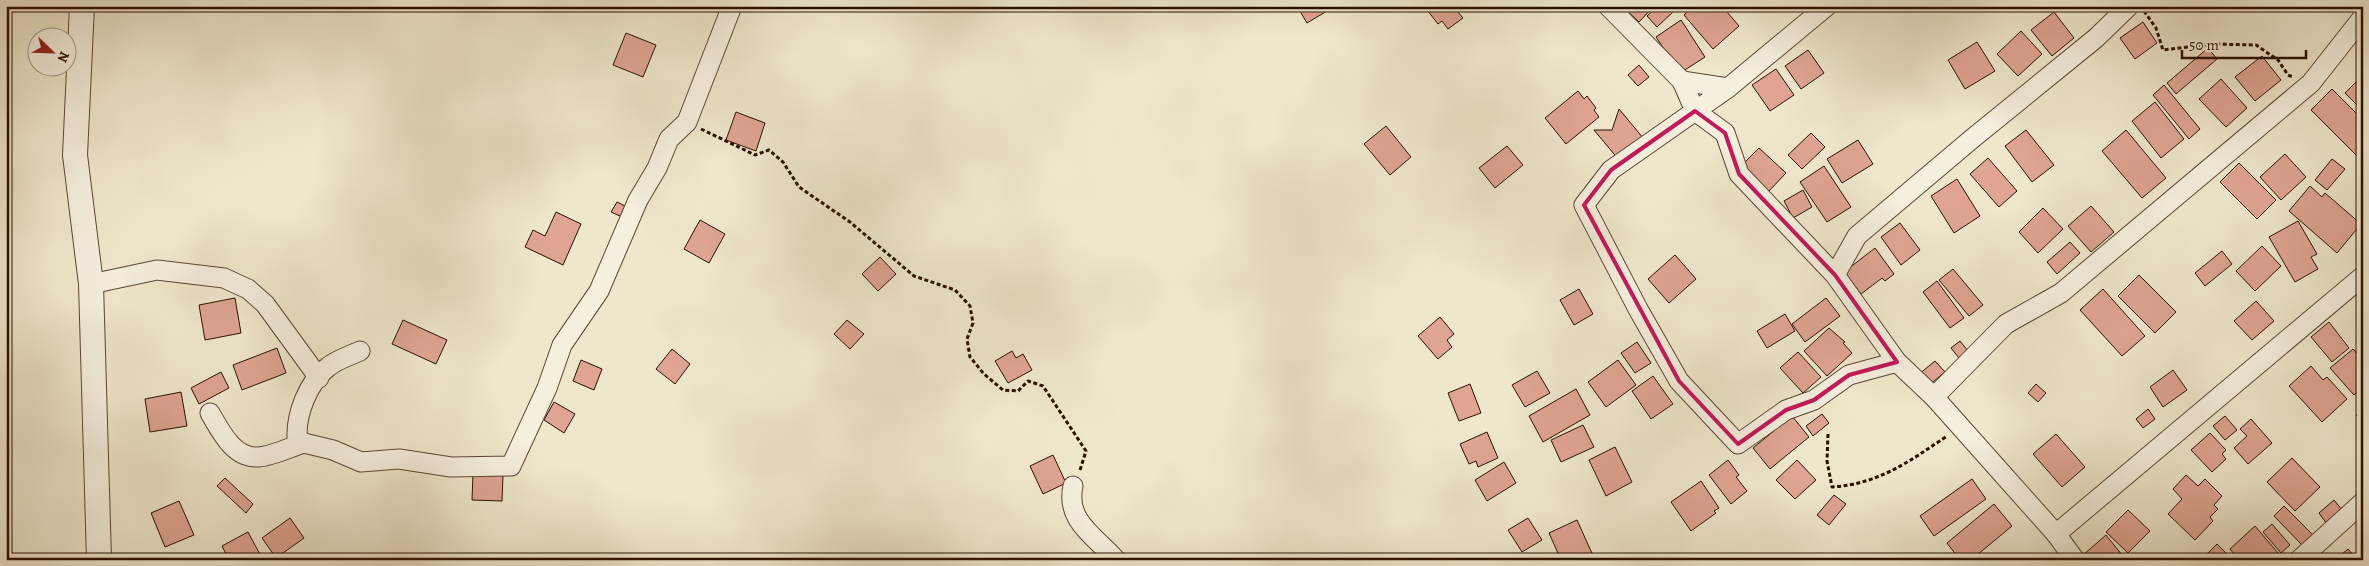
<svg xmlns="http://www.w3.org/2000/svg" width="2369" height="566" viewBox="0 0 2369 566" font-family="Alegreya,serif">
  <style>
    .building { fill: #dfa493; stroke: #2a1000 }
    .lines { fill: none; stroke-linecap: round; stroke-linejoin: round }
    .minor-casing { stroke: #5b4633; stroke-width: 21 }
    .tertiary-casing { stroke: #5b4633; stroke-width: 26 }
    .path { stroke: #2a1000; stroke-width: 3; stroke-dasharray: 4 2.5; stroke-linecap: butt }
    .minor { stroke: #f5efde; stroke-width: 19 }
    .tertiary { stroke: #f5efde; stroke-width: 24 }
    .marked { fill: none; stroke: #c2185b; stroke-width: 4; stroke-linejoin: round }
  </style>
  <rect width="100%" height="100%" fill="#efe7cc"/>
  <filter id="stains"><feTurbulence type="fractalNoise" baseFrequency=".004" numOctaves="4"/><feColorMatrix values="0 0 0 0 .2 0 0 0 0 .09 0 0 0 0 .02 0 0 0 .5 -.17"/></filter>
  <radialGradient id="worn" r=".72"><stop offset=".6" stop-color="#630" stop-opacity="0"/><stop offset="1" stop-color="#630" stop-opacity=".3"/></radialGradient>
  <g class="building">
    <path d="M705,6H724L721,14Z"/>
    <path d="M1297,6H1331L1332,8L1307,23Z"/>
    <path d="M1424,6H1463L1464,8L1458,12L1463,18L1448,29L1442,21L1438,24Z"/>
    <path d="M1622,6H1654L1639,22Z"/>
    <path d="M1658,6H1669L1674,11L1657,27L1647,16Z"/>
    <path d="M1694,6H1722L1739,26L1713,49L1684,15Z"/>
    <path d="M2054,12L2074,38L2052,56L2031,30Z"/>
    <path d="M1681,20L1705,57L1680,73L1656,37Z"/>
    <path d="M2143,22L2157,43L2135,59L2120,38Z"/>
    <path d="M2021,31L2042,54L2018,76L1997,54Z"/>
    <path d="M626,33L656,45L643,77L613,65Z"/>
    <path d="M1977,42L1995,71L1965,89L1948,60Z"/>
    <path d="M2208,48L2217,59L2176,94L2167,83Z"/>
    <path d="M1808,50L1824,73L1801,89L1785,66Z"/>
    <path d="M2262,56L2281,80L2255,101L2235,77Z"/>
    <path d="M1639,65L1649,77L1638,86L1628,75Z"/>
    <path d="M1776,69L1794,95L1770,111L1752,85Z"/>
    <path d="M2363,75V111L2345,93Z"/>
    <path d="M2221,79L2247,108L2226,127L2199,99Z"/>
    <path d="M2164,85L2200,129L2189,139L2153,95Z"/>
    <path d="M2332,89L2363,120V154L2359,158L2311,110Z"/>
    <path d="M1578,91L1584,99L1587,96L1596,108L1594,110L1599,117L1566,144L1545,118Z"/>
    <path d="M2155,102L2184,139L2161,158L2132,121Z"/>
    <path d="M1619,109L1644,139L1619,160L1594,130H1612Z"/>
    <path d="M736,112L765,123L756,151L726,140Z"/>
    <path d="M1386,126L1411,157L1390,175L1364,144Z"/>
    <path d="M2026,130L2054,165L2032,182L2005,146Z"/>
    <path d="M2126,130L2166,178L2142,198L2102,151Z"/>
    <path d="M1811,133L1825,147L1802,169L1788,155Z"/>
    <path d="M1858,140L1873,164L1842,183L1827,159Z"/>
    <path d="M1507,146L1523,165L1495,188L1479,168Z"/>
    <path d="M1759,148L1786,173L1767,193L1740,167Z"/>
    <path d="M2285,154L2306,177L2281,200L2260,177Z"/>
    <path d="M1988,158L2017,191L1999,207L1970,174Z"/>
    <path d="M2332,159L2345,169L2327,190L2315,180Z"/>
    <path d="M2239,163L2276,200L2257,219L2220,182Z"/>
    <path d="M1824,166L1851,207L1827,222L1800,182Z"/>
    <path d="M1957,179L1980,216L1954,233L1931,196Z"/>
    <path d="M2310,186L2322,197L2325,193L2361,224L2337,253L2289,211Z"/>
    <path d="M1803,190L1812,207L1793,218L1784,201Z"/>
    <path d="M617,202L627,207L622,217L611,212Z"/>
    <path d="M2091,206L2114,232L2091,252L2068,226Z"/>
    <path d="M2043,208L2063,229L2038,253L2019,232Z"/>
    <path d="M556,212L581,224L563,265L525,247L533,230L545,236Z"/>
    <path d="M700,220L725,234L709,263L684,249Z"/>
    <path d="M2298,221L2317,254L2311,257L2318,269L2295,282L2269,237Z"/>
    <path d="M1900,223L1920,250L1901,265L1881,237Z"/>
    <path d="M2070,242L2080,253L2057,274L2047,262Z"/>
    <path d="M2262,246L2281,266L2255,291L2236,271Z"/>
    <path d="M1875,248L1894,274L1885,281L1882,278L1861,294L1844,272Z"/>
    <path d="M2222,251L2232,264L2205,286L2195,273Z"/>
    <path d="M1675,255L1696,279L1669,303L1648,279Z"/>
    <path d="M880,257L896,274L878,291L862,274Z"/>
    <path d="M1953,269L1983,305L1969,316L1939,280Z"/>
    <path d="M2139,275L2176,312L2155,333L2118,296Z"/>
    <path d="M1937,281L1964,318L1950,328L1923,292Z"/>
    <path d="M1579,289L1593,314L1574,325L1560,300Z"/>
    <path d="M2103,289L2145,336L2122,356L2080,310Z"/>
    <path d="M235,298L241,333L205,340L199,305Z"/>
    <path d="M1826,298L1840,316L1805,342L1792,324Z"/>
    <path d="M2256,301L2274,321L2252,340L2234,321Z"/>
    <path d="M1785,314L1795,331L1767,348L1757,331Z"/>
    <path d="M1440,317L1454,334L1447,340L1452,347L1438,359L1418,336Z"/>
    <path d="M403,320L447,340L436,364L392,344Z"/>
    <path d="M847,320L864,334L850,349L834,334Z"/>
    <path d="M2329,322L2349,348L2332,362L2311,337Z"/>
    <path d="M1829,328L1845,342L1843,343L1852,353L1827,376L1804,351Z"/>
    <path d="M1960,341L1968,351L1959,358L1951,348Z"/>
    <path d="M1637,342L1651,363L1635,373L1621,353Z"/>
    <path d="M277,348L286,373L242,390L233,365Z"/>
    <path d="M672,349L690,364L675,384L656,369Z"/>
    <path d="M2353,349L2363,360V387L2354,395L2330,368Z"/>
    <path d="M1012,351L1016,358L1023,354L1032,370L1008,383L995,361Z"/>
    <path d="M1798,352L1821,377L1803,393L1780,368Z"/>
    <path d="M581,360L602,369L594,390L573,381Z"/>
    <path d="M1618,360L1636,385L1606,407L1588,382Z"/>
    <path d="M1935,361L1945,372L1928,386L1918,375Z"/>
    <path d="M2311,366L2323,380L2327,377L2347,399L2322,422L2289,386Z"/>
    <path d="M2173,370L2187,390L2163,407L2150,387Z"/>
    <path d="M1537,371L1550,393L1525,407L1512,385Z"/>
    <path d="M221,372L229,388L199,404L191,388Z"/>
    <path d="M1653,376L1673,404L1651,419L1632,391Z"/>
    <path d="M1470,384L1481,413L1459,421L1448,393Z"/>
    <path d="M2036,384L2046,393L2038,402L2028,393Z"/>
    <path d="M1576,389L1590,415L1543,442L1529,416Z"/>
    <path d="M181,392L187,426L150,432L145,399Z"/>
    <path d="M554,402L575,414L564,433L544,420Z"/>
    <path d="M2363,408V422L2356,415Z"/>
    <path d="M2148,409L2155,419L2143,428L2136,419Z"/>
    <path d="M1822,414L1829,423L1813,436L1806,426Z"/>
    <path d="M1792,416L1809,437L1770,469L1753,448Z"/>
    <path d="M2225,416L2237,430L2225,440L2213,426Z"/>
    <path d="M2251,419L2272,443L2248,464L2234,448L2247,436L2240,429Z"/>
    <path d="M1583,425L1594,447L1561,462L1551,440Z"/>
    <path d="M1487,432L1498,458L1478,467L1476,461L1469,464L1460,444Z"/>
    <path d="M2210,433L2226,450L2222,454L2226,459L2212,472L2191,450Z"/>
    <path d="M2056,434L2085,467L2062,487L2033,454Z"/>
    <path d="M1615,447L1632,482L1606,496L1589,460Z"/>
    <path d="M1053,455L1066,483L1043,494L1030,466Z"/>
    <path d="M2292,458L2320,487L2295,511L2267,482Z"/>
    <path d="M1728,460L1739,475L1736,477L1747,491L1731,504L1709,475Z"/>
    <path d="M1797,460L1816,480L1795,499L1776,480Z"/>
    <path d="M1504,462L1516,483L1487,501L1475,480Z"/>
    <path d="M473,474L503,475L502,501L472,500Z"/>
    <path d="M2186,475L2198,486L2205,479L2222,496L2214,505L2218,509L2210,517L2213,521L2195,540L2168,514L2182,499L2173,489Z"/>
    <path d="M225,478L253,504L246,513L217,486Z"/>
    <path d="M1972,479L1986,499L1934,536L1920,516Z"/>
    <path d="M1701,481L1719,508L1714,511L1716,513L1691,531L1671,502Z"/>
    <path d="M1834,495L1846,504L1829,525L1817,515Z"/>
    <path d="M2334,500L2342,510L2327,524L2319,513Z"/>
    <path d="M179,501L194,535L165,547L151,513Z"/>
    <path d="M1994,504L2012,526L1971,560H1960L1947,543Z"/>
    <path d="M2284,506L2314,536L2303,546L2274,516Z"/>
    <path d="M2128,510L2150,531L2128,553L2106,532Z"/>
    <path d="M290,518L304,538L276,558L262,538Z"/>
    <path d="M1528,518L1542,540L1522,552L1508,530Z"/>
    <path d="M1577,520L1595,560H1561L1549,533Z"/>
    <path d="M2272,524L2290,545L2281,553L2263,532Z"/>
    <path d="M2255,526L2278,553L2270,560H2239L2230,549Z"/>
    <path d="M248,532L263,560H229L222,546Z"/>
    <path d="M2106,535L2126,560H2088L2083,555Z"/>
    <path d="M2217,544L2233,560H2201Z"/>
    <path d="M2348,549L2357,560H2335Z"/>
  </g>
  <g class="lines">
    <g class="minor-casing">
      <g id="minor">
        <path d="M1608,6L1682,81L1695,111L1725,133L1739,174L1835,275L1897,362L1934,397L2056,534L2075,560"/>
        <path d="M1827,6L1728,88L1611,170L1584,205L1638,309L1679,381L1738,444L1786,410L1814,400L1849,375L1897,362"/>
        <path d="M1682,81L1728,88"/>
        <path d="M1835,275L1857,236L1973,138L2096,38L2129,6"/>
        <path d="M91,284L157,270L224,278L248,289L265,304L319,378"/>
        <path d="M360,351C349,356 336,360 328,367C308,382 296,414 297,438L304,443L333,450L361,462L399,459L451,467L511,466L547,388L562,345L599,291L638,200L657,168L669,139L687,122L732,6"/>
        <path d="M1934,397L2006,324L2061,293L2311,83L2363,17"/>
        <path d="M210,413C221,432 234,459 259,457C272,456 291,447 304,443"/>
        <path d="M1073,486C1065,521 1096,537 1116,560"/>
        <path d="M2056,534L2363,276"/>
        <path d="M2299,560L2363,502"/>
      </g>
    </g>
    <g class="tertiary-casing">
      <path id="tertiary" d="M82,6L75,155L91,284L99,560"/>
    </g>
    <g class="path">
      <path d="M2144,11L2156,28L2163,50L2213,44L2256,45L2278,60L2288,75L2293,77"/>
      <path d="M701,129L755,155L769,150L783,162L799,187L850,222L914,276L955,290L970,306L973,323L967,339L970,357L984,374L1003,390L1018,391L1028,381L1043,386L1086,451L1080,470"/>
      <path d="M1828,434L1827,461L1832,487C1879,484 1910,461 1947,436"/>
    </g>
    <use href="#minor" class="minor"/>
    <use href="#tertiary" class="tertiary"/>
  </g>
  <path class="marked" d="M1695,111L1725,133L1739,174L1835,275L1897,362L1849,375L1814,400L1786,410L1738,444L1679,381L1584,205L1611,170Z"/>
  <rect width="2369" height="566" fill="none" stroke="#efe7cc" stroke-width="25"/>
  <rect x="8" y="8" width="2354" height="551" fill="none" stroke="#2a1000" stroke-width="2.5"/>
  <rect x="12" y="12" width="2344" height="541" fill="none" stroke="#2a1000"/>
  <g transform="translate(52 52) rotate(113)"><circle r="24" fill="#f5efde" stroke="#a49685"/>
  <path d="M0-4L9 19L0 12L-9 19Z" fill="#8f2418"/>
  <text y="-8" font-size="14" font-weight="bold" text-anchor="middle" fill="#2a1000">N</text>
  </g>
  <path d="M2182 50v8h124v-8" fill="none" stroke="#2a1000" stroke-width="2.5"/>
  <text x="2189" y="50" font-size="15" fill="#2a1000" stroke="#f5efde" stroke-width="4" paint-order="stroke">50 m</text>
  <rect width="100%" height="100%" filter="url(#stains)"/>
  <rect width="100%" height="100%" fill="url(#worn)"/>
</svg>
